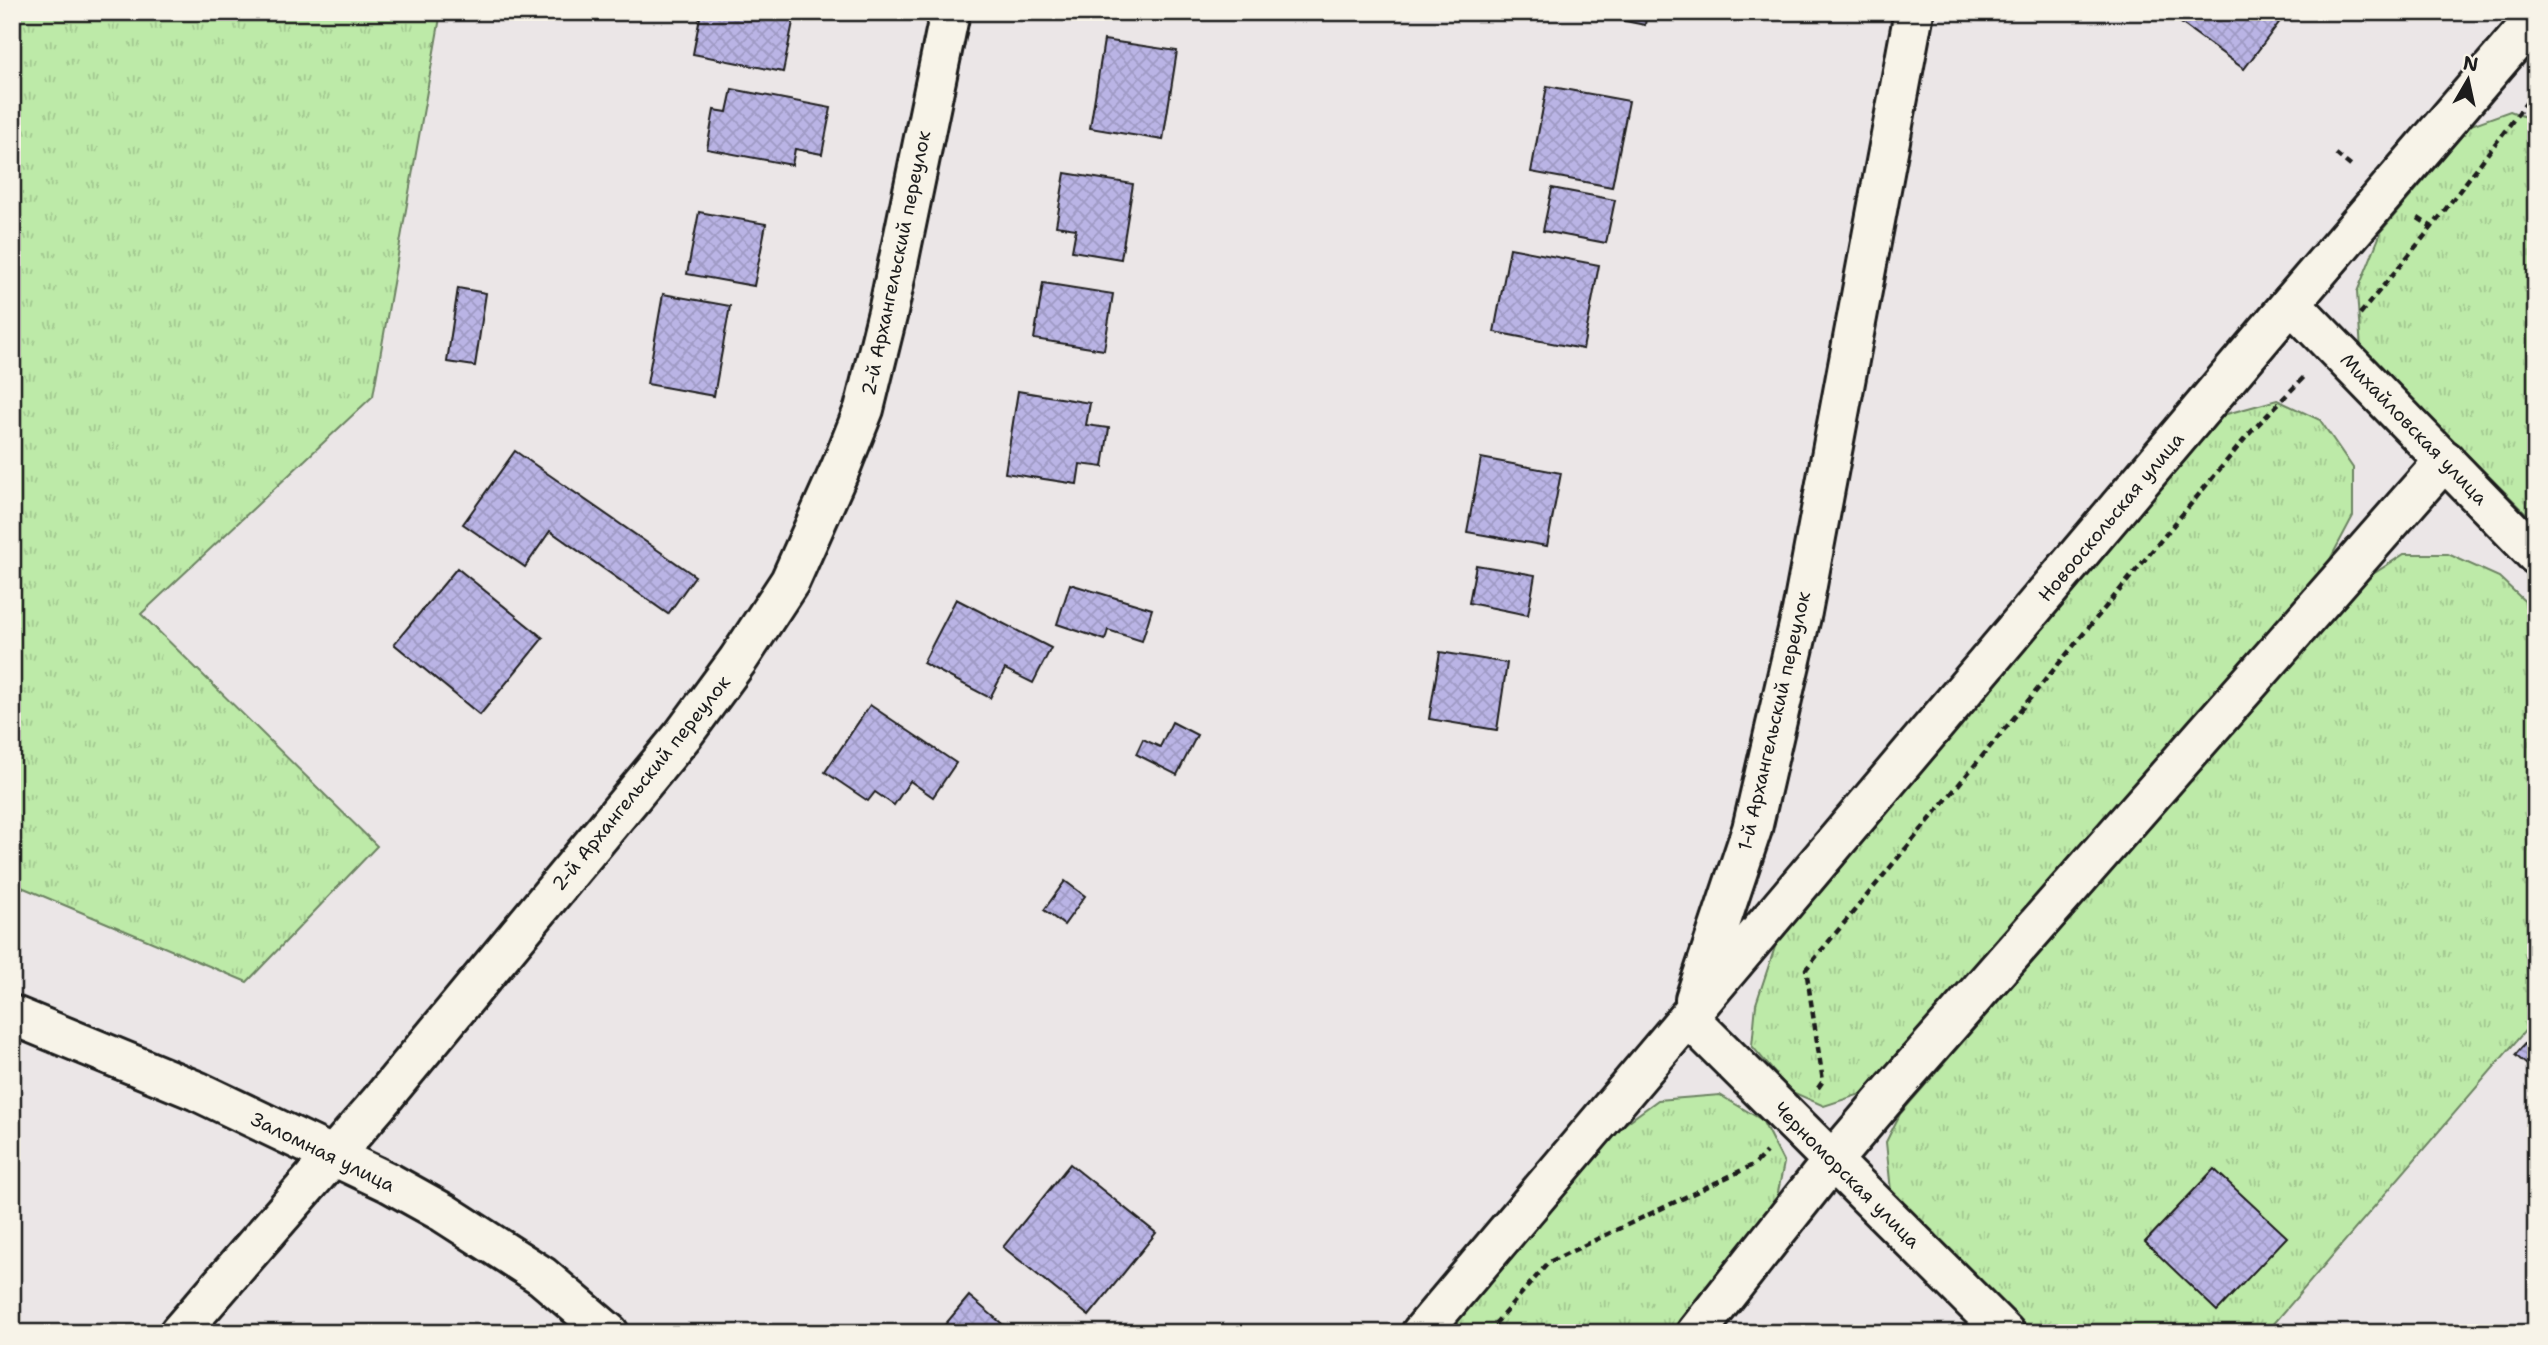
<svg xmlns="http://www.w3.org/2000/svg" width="2548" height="1345" viewBox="0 0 2548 1345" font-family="'Shantell Sans',sans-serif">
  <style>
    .grass { fill: url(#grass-tufts); stroke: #6c8362; stroke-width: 2 }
    .building { fill: url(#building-cross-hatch); stroke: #1c1c1c; stroke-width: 2 }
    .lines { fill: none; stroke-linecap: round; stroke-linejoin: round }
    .minor-casing { stroke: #1c1c1c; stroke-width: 44 }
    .tertiary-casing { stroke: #1c1c1c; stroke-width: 44 }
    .path { stroke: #1c1c1c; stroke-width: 4.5; stroke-dasharray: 7 5; stroke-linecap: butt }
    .minor { stroke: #f7f3e8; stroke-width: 38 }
    .tertiary { stroke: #f7f3e8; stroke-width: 38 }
    .labels { text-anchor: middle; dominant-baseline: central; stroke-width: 6; stroke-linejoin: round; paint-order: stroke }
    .street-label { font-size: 19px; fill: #1c1c1c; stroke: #f7f3e8 }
  </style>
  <defs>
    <pattern id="grass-tufts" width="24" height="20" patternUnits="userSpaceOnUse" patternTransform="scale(1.75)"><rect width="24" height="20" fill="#bdeaa8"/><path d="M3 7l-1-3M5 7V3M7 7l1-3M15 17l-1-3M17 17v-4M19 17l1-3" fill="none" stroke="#a2c890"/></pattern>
    <pattern id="building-cross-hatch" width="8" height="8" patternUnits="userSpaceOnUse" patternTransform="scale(1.75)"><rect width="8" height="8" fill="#bab4e5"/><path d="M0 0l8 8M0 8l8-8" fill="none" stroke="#9f9ac4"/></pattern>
  </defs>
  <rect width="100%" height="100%" fill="#ebe6e7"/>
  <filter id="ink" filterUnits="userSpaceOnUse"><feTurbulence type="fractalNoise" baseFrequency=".0143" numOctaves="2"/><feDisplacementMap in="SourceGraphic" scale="14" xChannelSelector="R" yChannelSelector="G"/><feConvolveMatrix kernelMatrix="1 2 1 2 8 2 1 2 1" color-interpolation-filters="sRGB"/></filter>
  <g filter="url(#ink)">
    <g class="grass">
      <path d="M12,12H441L373,396L141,614L377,846L247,982L12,883Z"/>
      <path d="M2510,111L2533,120L2536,117V523L2361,350L2357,292L2382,230L2471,125Z"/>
      <path d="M2277,400L2320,420L2353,468V516L2326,567L1864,1093L1824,1106L1790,1091L1752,1046L1756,1004L1778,938L2223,415Z"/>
      <path d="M2404,554H2448L2499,577L2536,612V1018L2266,1333H2034L1891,1191L1886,1142L1900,1114L2367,578Z"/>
      <path d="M1720,1095L1762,1120L1784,1163L1772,1221L1676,1333H1446L1614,1132L1658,1100Z"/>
    </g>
    <g class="building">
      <path d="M701,12H795L783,72L693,54Z"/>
      <path d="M1581,12H1647L1645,25Z"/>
      <path d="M2189,12H2287L2244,69L2181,23Z"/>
      <path d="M1104,40L1177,51L1163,140L1090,128Z"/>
      <path d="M1547,86L1629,101L1612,187L1531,172Z"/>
      <path d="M732,89L831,108L822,154L795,149L792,165L707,149L714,110L727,112Z"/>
      <path d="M1065,173L1133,184L1121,259L1072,251L1076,229L1056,226Z"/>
      <path d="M1552,188L1615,200L1606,243L1543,231Z"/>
      <path d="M699,212L766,224L754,286L687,274Z"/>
      <path d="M1510,248L1599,265L1583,349L1494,332Z"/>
      <path d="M1043,283L1113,294L1104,350L1034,339Z"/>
      <path d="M458,288L486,293L475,366L447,362Z"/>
      <path d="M663,294L730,306L714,396L647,384Z"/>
      <path d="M1018,391L1090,403L1086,425L1109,428L1103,467L1080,464L1077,484L1005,473Z"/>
      <path d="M515,451L695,576L668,614L550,531L525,567L463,524Z"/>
      <path d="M1481,458L1561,473L1547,546L1467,532Z"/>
      <path d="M1476,565L1535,575L1528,615L1469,603Z"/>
      <path d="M457,568L543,638L480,715L394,644Z"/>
      <path d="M1070,584L1152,609L1142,641L1108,630L1105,640L1057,624Z"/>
      <path d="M956,599L1051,648L1033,683L1005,669L990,698L923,663Z"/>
      <path d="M1440,652L1507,663L1497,730L1429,719Z"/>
      <path d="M870,705L956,763L933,797L910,781L894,805L875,792L868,801L825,772Z"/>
      <path d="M1172,722L1197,735L1177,775L1136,754L1143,739L1160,747Z"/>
      <path d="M1065,881L1085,896L1064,925L1044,910Z"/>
      <path d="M2536,1031V1065L2532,1069L2515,1055Z"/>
      <path d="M1070,1164L1156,1233L1089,1316L1003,1247Z"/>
      <path d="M2214,1169L2287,1237L2217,1311L2145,1242Z"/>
      <path d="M969,1296L1013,1333H938Z"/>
    </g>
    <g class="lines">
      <g class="minor-casing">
        <g id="minor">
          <path d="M12,1015L197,1091L390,1183L444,1213L542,1276L609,1333"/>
          <path d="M1689,1018L2005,1333"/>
          <path d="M179,1333L378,1104L683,735L738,660L790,581L841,467L864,409L888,312L950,12"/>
          <path d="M1696,1333L1832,1161L1894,1088L2445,460"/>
        </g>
      </g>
      <g class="tertiary-casing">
        <g id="tertiary">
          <path d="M2291,303L2536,555"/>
          <path d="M1695,999L1752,829L1802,612L1914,12"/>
          <path d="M1421,1333L2291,303L2536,17"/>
        </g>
      </g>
      <g class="path">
        <path d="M2336,154L2353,168"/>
        <path d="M2418,218L2432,227"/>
        <path d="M2360,314L2432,227L2536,90"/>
        <path d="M1818,1088L1823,1081L1806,969L2248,435L2305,376"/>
        <path d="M1487,1333L1549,1262L1755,1164L1766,1152"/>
      </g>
      <use href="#minor" class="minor"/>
      <use href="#tertiary" class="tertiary"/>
    </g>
  </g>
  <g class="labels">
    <g class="street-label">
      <text transform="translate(896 263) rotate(-78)">2-й Архангельский переулок</text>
      <text transform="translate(2414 429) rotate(46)">Михайловская улица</text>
      <text transform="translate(2111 517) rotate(-50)">Новооскольская улица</text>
      <text transform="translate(1774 721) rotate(-77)">1-й Архангельский переулок</text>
      <text transform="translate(641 783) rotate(-51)">2-й Архангельский переулок</text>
      <text transform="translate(323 1152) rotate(26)">Заломная улица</text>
      <text transform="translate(1847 1175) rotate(45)">Черноморская улица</text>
    </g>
  </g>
  <rect width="2548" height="1345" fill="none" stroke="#f7f3e8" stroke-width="42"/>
  <rect x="21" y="21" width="2506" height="1303" fill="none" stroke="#1c1c1c" stroke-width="2.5" filter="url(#ink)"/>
  <g transform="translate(2468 80) rotate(9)" stroke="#f7f3e8" stroke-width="5" paint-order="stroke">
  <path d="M0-5L12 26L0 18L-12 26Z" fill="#1c1c1c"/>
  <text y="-10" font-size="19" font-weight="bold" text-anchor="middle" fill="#1c1c1c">N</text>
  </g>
</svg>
